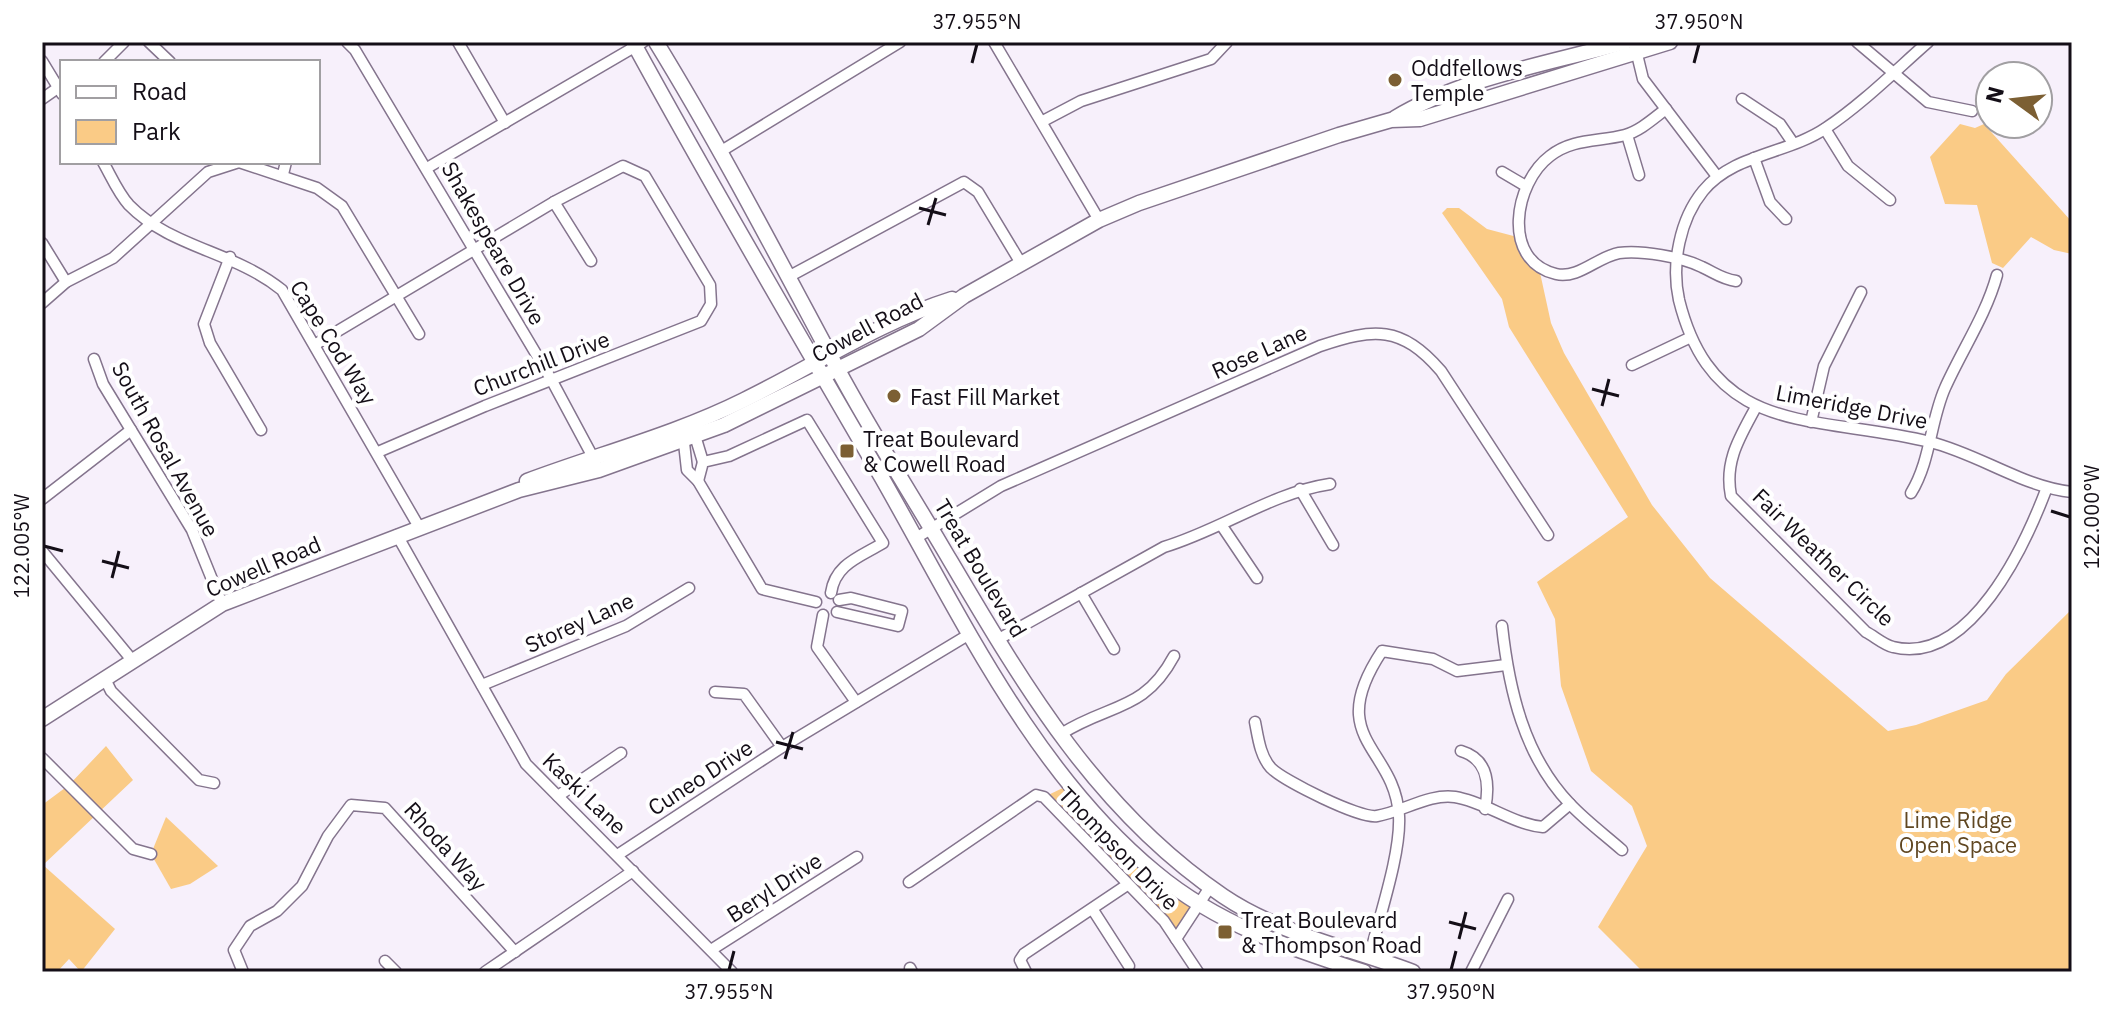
<svg xmlns="http://www.w3.org/2000/svg" width="2114" height="1014" viewBox="0 0 2114 1014" font-family="'IBM Plex Sans',sans-serif">
  <style>
    .green { fill: #facb86 }
    .lines { fill: none; stroke-linecap: round; stroke-linejoin: round }
    .street-casing { stroke: #84748d; stroke-width: 13 }
    .secondary-casing { stroke: #84748d; stroke-width: 17 }
    .street { stroke: #fff; stroke-width: 10 }
    .secondary { stroke: #fff; stroke-width: 14 }
    .ticks { fill: none; stroke: #140e17; stroke-width: 3 }
    .poi-dot { fill: #7c5f33; stroke: #fff; stroke-width: 3 }
    .labels { text-anchor: middle; dominant-baseline: central; stroke-width: 8; stroke-linejoin: round; paint-order: stroke }
    .poi-label { font-size: 22px; fill: #140e17; stroke: #fff; text-anchor: start }
    .street-label { font-size: 22px; fill: #140e17; stroke: #fff }
    .park-label { font-size: 22px; fill: #604721; stroke: #fff }
    .neatline { fill: none; stroke: #140e17; stroke-width: 3 }
    .ticks-label { font-size: 20px; text-anchor: middle; fill: #140e17 }
  </style>
  <rect width="100%" height="100%" fill="#f7f0fb"/>
  <g class="green">
    <path d="M1960,124L1975,128L1984,124L2072,222V254L2054,250L2031,237L2003,268L1992,263L1977,205L1945,204L1930,157Z"/>
    <path d="M1447,208H1459L1487,229L1521,238L1539,268L1551,323L1564,353L1652,505L1710,578L1888,731L1916,725L1987,700L2006,674L2072,609V972H1643L1598,927L1647,846L1632,806L1591,771L1561,686L1555,619L1537,582L1628,517L1509,327L1502,299L1442,213Z"/>
    <path d="M106,746L133,780L43,865L115,929L81,972L69,959L57,972H42V805L69,785Z"/>
    <path d="M1069,785L1199,904L1176,939L1044,797Z"/>
    <path d="M166,817L218,866L190,884L171,889L151,854Z"/>
  </g>
  <g class="lines">
    <g class="street-casing">
      <g id="street">
        <path d="M149,42L170,62"/>
        <path d="M347,42L355,50L551,379L595,461"/>
        <path d="M458,42L505,123"/>
        <path d="M994,42L1099,220"/>
        <path d="M1634,42L1643,79L1716,175"/>
        <path d="M1857,42L1928,102L1972,111"/>
        <path d="M1928,42C1895,71 1862,104 1826,128C1788,154 1733,154 1703,191C1680,219 1671,264 1679,300C1714,440 1819,414 1930,442C1979,454 2023,487 2072,492"/>
        <path d="M42,61L62,94"/>
        <path d="M104,62L124,42"/>
        <path d="M42,99L62,85"/>
        <path d="M1742,99L1780,124L1793,143"/>
        <path d="M1666,109C1654,118 1640,131 1625,135C1599,142 1573,138 1550,156C1514,183 1501,261 1556,274C1579,279 1597,257 1619,253C1641,250 1682,257 1702,267C1715,273 1722,279 1736,281"/>
        <path d="M1043,121L1081,101L1211,59L1227,42"/>
        <path d="M1825,129L1848,166L1890,200"/>
        <path d="M1627,135L1639,175"/>
        <path d="M723,150L900,42"/>
        <path d="M1754,158L1770,202L1786,219"/>
        <path d="M103,162C111,176 118,193 129,205C171,248 234,251 282,290L419,527"/>
        <path d="M427,168L643,42"/>
        <path d="M1502,172L1524,185"/>
        <path d="M283,174L286,162"/>
        <path d="M554,202L591,261"/>
        <path d="M42,243L66,282"/>
        <path d="M230,257L204,324L210,343L261,430"/>
        <path d="M790,276L964,182L978,192L1022,265"/>
        <path d="M42,303L66,282L113,258L208,172L239,162L317,188L342,206L419,334"/>
        <path d="M316,344L554,202L623,166L645,176L710,285L711,304L701,321L485,406L378,452"/>
        <path d="M94,359L103,384L192,530L222,604"/>
        <path d="M1632,365L1689,338"/>
        <path d="M1756,407C1740,437 1724,461 1731,496L1866,632C1874,636 1884,645 1893,647C1970,666 2025,545 2046,490"/>
        <path d="M1811,422L1824,366L1861,292"/>
        <path d="M693,429L703,462"/>
        <path d="M683,434L687,470L698,481L762,589L816,602"/>
        <path d="M698,481L703,462L729,456L807,420L883,543C860,557 835,564 831,593"/>
        <path d="M1300,489L1333,545"/>
        <path d="M1911,493C1931,460 1930,422 1945,388C1962,350 1986,315 1997,275"/>
        <path d="M42,499L131,430"/>
        <path d="M1222,526L1257,578"/>
        <path d="M397,535L526,764L732,972"/>
        <path d="M916,538L1001,486L1320,346C1374,328 1401,325 1441,371L1548,535"/>
        <path d="M42,551L132,660"/>
        <path d="M1081,593L1114,649"/>
        <path d="M837,612L898,626L902,611L851,598L839,600"/>
        <path d="M823,615L817,647L856,702"/>
        <path d="M1502,626C1509,690 1524,756 1570,804C1586,821 1605,835 1622,850"/>
        <path d="M997,640L1164,547C1221,530 1271,493 1330,484"/>
        <path d="M105,679L111,691L199,780L214,783"/>
        <path d="M482,685L626,626L689,588"/>
        <path d="M715,692L744,694L782,747"/>
        <path d="M1255,722C1258,737 1260,756 1271,768C1284,781 1360,819 1377,816C1402,812 1430,793 1455,797C1486,802 1512,824 1543,827L1570,804"/>
        <path d="M1061,734C1110,703 1144,712 1174,656"/>
        <path d="M1461,751C1488,759 1490,784 1485,809"/>
        <path d="M42,758L133,849L151,854"/>
        <path d="M558,796L621,753"/>
        <path d="M619,854L782,747L968,635"/>
        <path d="M909,882L1036,795L1044,797L1164,921L1176,939"/>
        <path d="M1093,910L1129,966"/>
        <path d="M711,950L857,857"/>
        <path d="M1370,955C1379,917 1401,854 1399,816C1395,746 1323,740 1382,651L1433,659L1457,671L1506,665"/>
        <path d="M385,961L396,972"/>
        <path d="M910,968L912,972"/>
        <path d="M243,972L234,950L250,926L277,911L302,886L328,836L351,805L385,808L515,952"/>
        <path d="M485,972L633,871"/>
        <path d="M1026,972L1020,960L1024,954L1127,885"/>
        <path d="M1198,972L1176,939L1210,887"/>
        <path d="M1471,972L1508,899"/>
      </g>
    </g>
    <g class="secondary-casing">
      <g id="secondary">
        <path d="M633,42C713,189 798,333 882,478C959,613 1033,772 1156,873C1217,924 1289,948 1364,972"/>
        <path d="M656,42C721,148 778,258 837,368C869,428 906,486 941,545C1019,677 1093,808 1223,896C1279,934 1350,948 1413,972"/>
        <path d="M1395,118C1463,77 1549,64 1625,42"/>
        <path d="M527,481C599,454 676,434 744,400C812,367 879,322 952,299"/>
        <path d="M42,719L222,604L519,490L599,470L724,425L919,329L964,296L1099,220L1139,203L1339,135L1391,120L1420,119L1670,42"/>
      </g>
    </g>
    <use href="#street" class="street"/>
    <use href="#secondary" class="secondary"/>
  </g>
  <path class="ticks" d="M972,63L977,44M1694,63L1699,44M919,208L946,215M928,225L936,198M1592,389L1619,396M1602,406L1609,379M2051,511L2070,517M44,546L63,551M102,561L129,568M112,578L119,551M776,742L803,749M785,759L793,732M1449,922L1476,929M1459,939L1466,912M729,970L734,951M1451,970L1456,951"/>
  <g class="poi-dot">
    <circle cx="1395" cy="80" r="8"/>
    <circle cx="894" cy="396" r="8"/>
    <rect x="839" y="443" width="16" height="16" rx="4"/>
    <rect x="1217" y="924" width="16" height="16" rx="4"/>
  </g>
  <g class="labels">
    <g class="poi-label">
      <text x="1411" y="67">Oddfellows<tspan x="1411" dy="25">Temple</tspan></text>
      <text x="910" y="396">Fast Fill Market</text>
      <text x="863" y="438">Treat Boulevard<tspan x="863" dy="25">&amp; Cowell Road</tspan></text>
      <text x="1241" y="919">Treat Boulevard<tspan x="1241" dy="25">&amp; Thompson Road</tspan></text>
    </g>
    <g class="street-label">
      <text transform="translate(494 243) rotate(60)">Shakespeare Drive</text>
      <text transform="translate(867 327) rotate(-28)">Cowell Road</text>
      <text transform="translate(334 342) rotate(58)">Cape Cod Way</text>
      <text transform="translate(1259 351) rotate(-24)">Rose Lane</text>
      <text transform="translate(541 363) rotate(-21)">Churchill Drive</text>
      <text transform="translate(1852 406) rotate(11)">Limeridge Drive</text>
      <text transform="translate(166 449) rotate(61)">South Rosal Avenue</text>
      <text transform="translate(1824 557) rotate(44)">Fair Weather Circle</text>
      <text transform="translate(263 566) rotate(-23)">Cowell Road</text>
      <text transform="translate(981 568) rotate(59)">Treat Boulevard</text>
      <text transform="translate(579 622) rotate(-24)">Storey Lane</text>
      <text transform="translate(700 777) rotate(-33)">Cuneo Drive</text>
      <text transform="translate(585 793) rotate(44)">Kaski Lane</text>
      <text transform="translate(446 846) rotate(48)">Rhoda Way</text>
      <text transform="translate(1119 848) rotate(46)">Thompson Drive</text>
      <text transform="translate(774 887) rotate(-33)">Beryl Drive</text>
    </g>
    <g class="park-label">
      <text x="1958" y="819">Lime Ridge<tspan x="1958" dy="25">Open Space</tspan></text>
    </g>
  </g>
  <rect width="2114" height="1014" fill="none" stroke="#ffffff" stroke-width="88"/>
  <rect x="60" y="60" width="260" height="104" fill="#ffffff" stroke="#a19fa2" stroke-width="2"/>
  <rect x="76" y="86" width="40" height="12" fill="#ffffff" stroke="#a19fa2" stroke-width="2"/>
  <text x="132" y="100" font-size="24" fill="#140e17">Road</text>
  <rect x="76" y="120" width="40" height="24" fill="#facb86" stroke="#a19fa2" stroke-width="2"/>
  <text x="132" y="140" font-size="24" fill="#140e17">Park</text>
  <g transform="translate(2014 100) rotate(285)"><circle r="38" fill="#ffffff" stroke="#a19fa2" stroke-width="2"/>
  <path d="M0-6L14 30L0 20L-14 30Z" fill="#7c5f33"/>
  <text y="-12" font-size="22" font-weight="bold" text-anchor="middle" fill="#140e17">N</text>
  </g>
  <rect x="44" y="44" width="2026" height="926" class="neatline"/>
  <g class="ticks-label">
    <text x="977" y="29">37.955°N</text>
    <text x="1699" y="29">37.950°N</text>
    <text transform="translate(2092 517) rotate(-90)" y="7">122.000°W</text>
    <text transform="translate(22 546) rotate(-90)" y="7">122.005°W</text>
    <text x="729" y="999">37.955°N</text>
    <text x="1451" y="999">37.950°N</text>
  </g>
</svg>
